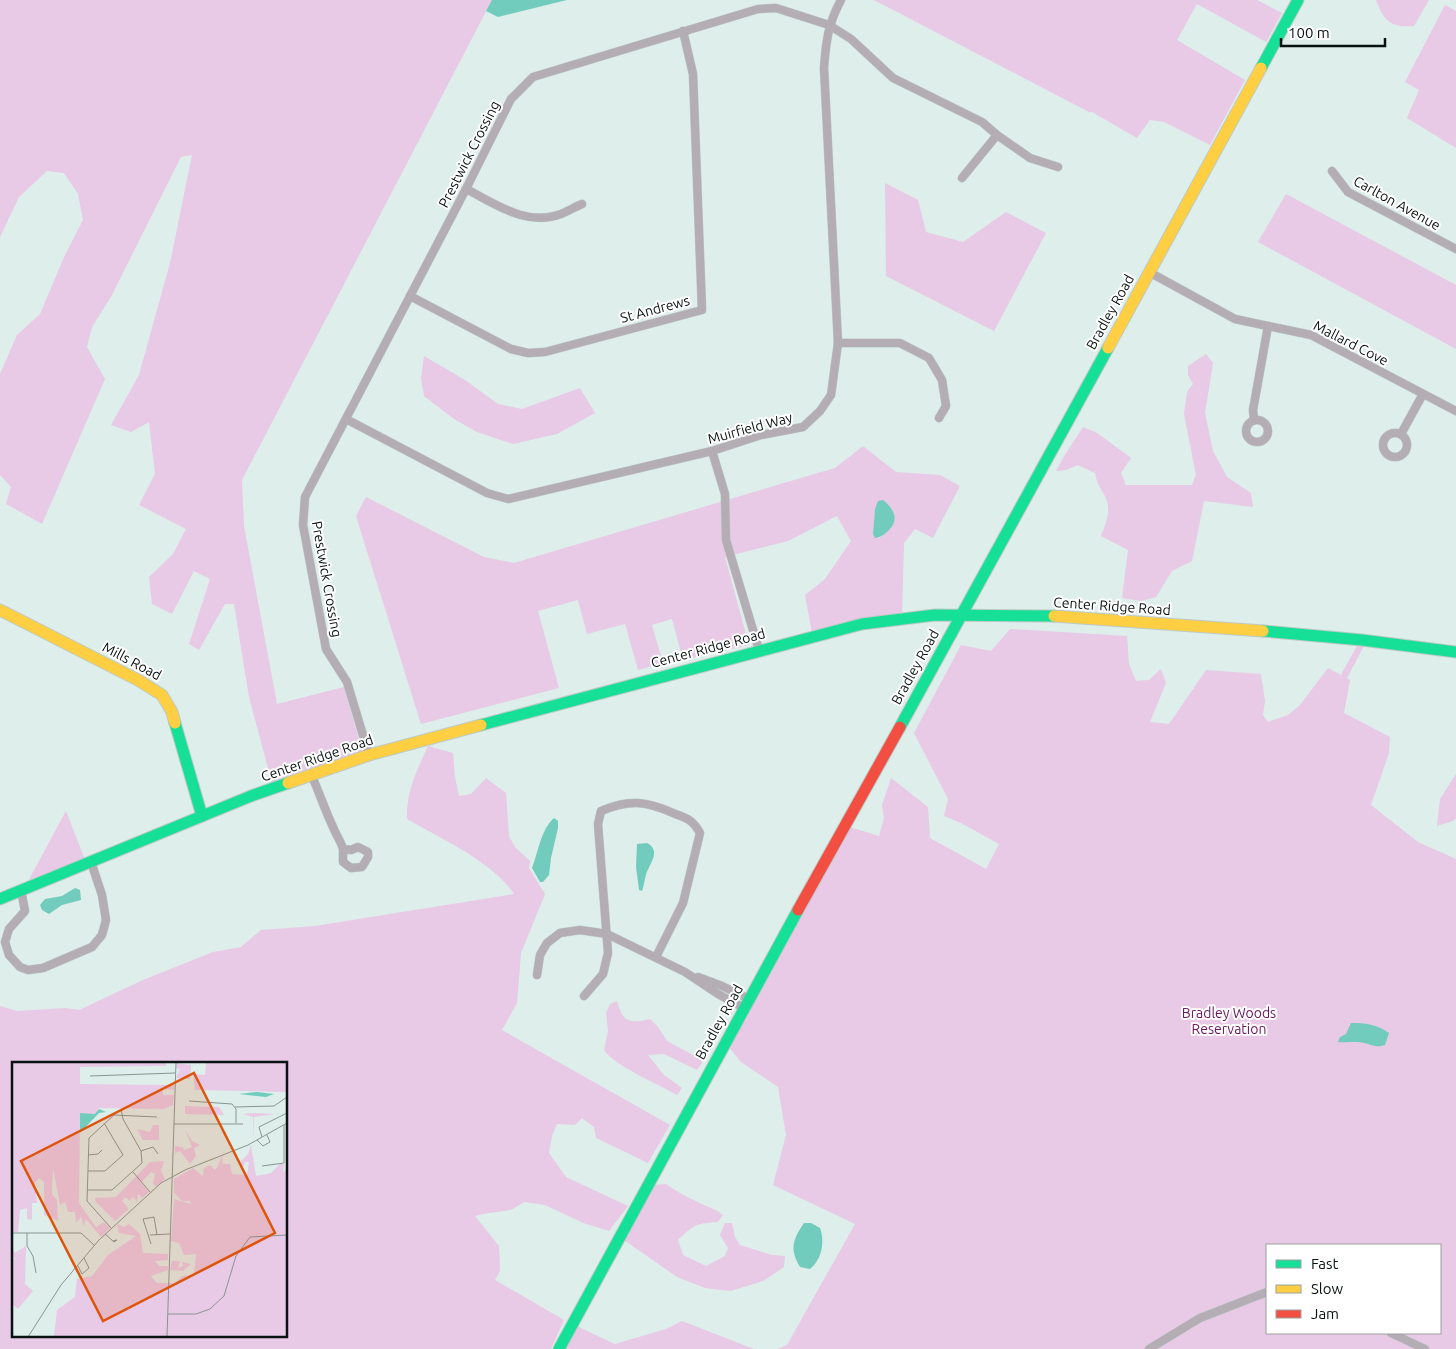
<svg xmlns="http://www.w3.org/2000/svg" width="1456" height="1349" viewBox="0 0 1456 1349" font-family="Ubuntu,sans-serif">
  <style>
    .green { fill: #e8c9e6; fill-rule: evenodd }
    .water { fill: #72ccbe }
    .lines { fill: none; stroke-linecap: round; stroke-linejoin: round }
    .street-casing { stroke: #bdc9c6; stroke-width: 9 }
    .fast-casing { stroke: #bdc9c6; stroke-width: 13 }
    .slow-casing { stroke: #bdc9c6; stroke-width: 13 }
    .jam-casing { stroke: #bdc9c6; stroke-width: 13 }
    .street { stroke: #b4adb4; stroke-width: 8 }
    .fast { stroke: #16e098; stroke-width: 11 }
    .slow { stroke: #ffcf43; stroke-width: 11 }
    .jam { stroke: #f24e42; stroke-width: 11 }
    .labels { text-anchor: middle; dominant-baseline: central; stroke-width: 4; stroke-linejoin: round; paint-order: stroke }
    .street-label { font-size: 14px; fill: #081210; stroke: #fff }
    .park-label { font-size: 14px; fill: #69175e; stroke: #fff }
    .inset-road { fill: none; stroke: #889693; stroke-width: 1 }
    .view { fill: #dd550c; fill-opacity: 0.15; stroke: #dd550c; stroke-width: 2.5 }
    .inset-edge { fill: none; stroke: #081210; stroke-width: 2.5 }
  </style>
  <rect width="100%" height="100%" fill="#deeeea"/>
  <g class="green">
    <path d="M0,0H492L242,480L244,526L277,704L344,687L363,753L272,783L249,697L234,604H225L199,650L189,644L210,579L194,571L172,614L152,604L149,577L173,554L186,529L139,505L155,474L149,422L131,432L111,425L139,375L170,263L192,155L181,157L112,295L92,327L87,347L105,379L42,524L6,504L11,487L0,475V374L17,335L40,314L65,255L83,220L78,194L64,173L47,171L19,197L0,237Z"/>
    <path d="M874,0H1257L1282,13L1266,42L1197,4L1177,40L1245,80L1210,145L1164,122L1150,120L1137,138L1092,112H1089Z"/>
    <path d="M1376,0H1429L1414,26C1391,28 1384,21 1376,0Z"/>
    <path d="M1445,5L1456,11V148L1407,118L1419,90L1405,82Z"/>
    <path d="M885,183L918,200L926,232L963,242L1006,212L1046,233L994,331L886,276Z"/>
    <path d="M1286,194L1456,285V349L1258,242Z"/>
    <path d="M1206,354L1213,363L1205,413L1213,451L1227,477L1251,493L1253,507L1204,501L1192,561L1172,571L1156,597L1141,601L1122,598L1128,550L1101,536C1106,523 1112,510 1105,496C1099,485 1098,487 1095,473L1078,465L1066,470L1056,471L1063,458L1083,427L1097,433L1131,458L1121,473L1126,485H1192L1196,475L1184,414L1187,392L1193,384L1188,375V366Z"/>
    <path d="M424,356L465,380L498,404L522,409L580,388L595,413L557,434L513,444L477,432L454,419L424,396L421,378Z"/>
    <path d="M863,446L896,472L940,475L960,486L933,538L915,529L904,543L902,615L812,633L805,595L825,579L851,541L837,516L788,541L725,557L749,645L683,660L672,619L652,625L663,663L638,670L625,624L587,634L578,600L538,611L559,688L421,724L356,516L366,497L484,557L514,563L835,468ZM875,509L887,532L879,538L873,534Z"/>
    <path d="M1010,629L1127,636L1129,664L1136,681L1149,680L1161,669L1166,683L1150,722L1169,724L1206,670L1261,674L1265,701L1263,715L1268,722L1288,715L1300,705L1328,668L1341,675L1359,642H1366L1347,678L1350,680L1344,713L1390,737L1389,753L1371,805L1418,842L1456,859V1349H778L787,1345L855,1224L773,1185L786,1135L778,1087L741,1062L729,1047L850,827L879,836L884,818L882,805L891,778L928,807L930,838L986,869L999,844L961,823L944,816L948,799L914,733L961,645L991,651ZM1267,1245H1440V1333H1267Z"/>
    <path d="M428,746L453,753L455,777L459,796L471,794L486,778L506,793L509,836L515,847L530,861L529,868L545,894L521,953L517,1003L502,1030L670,1125L648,1163L596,1138L594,1127L582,1118L575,1125L557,1124L552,1136L549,1153L566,1177L628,1206L609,1231L583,1223L545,1205L524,1202L511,1210L488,1213L475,1216L499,1246L500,1271L495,1280L564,1320L551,1349H0V1006L17,1011L65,1008L79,1010L143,980L213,952L241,947L261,930L315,926L514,894C493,862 440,838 407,819C406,792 417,770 428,746ZM14,1063H286V1335H14Z"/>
    <path d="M1456,774V818L1453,821L1437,826L1440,799Z"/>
    <path d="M66,811L85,860L29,880L32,874Z"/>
    <path d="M617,1001C623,1022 628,1024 650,1019L658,1027L667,1041L693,1055H701L702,1063L697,1070L664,1054L648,1055L664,1075L682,1088L677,1095C660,1085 613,1065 604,1050L608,1031L606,1013L610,1004Z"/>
    <path d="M666,1184C676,1191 686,1197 698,1202C707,1207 715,1208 723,1215L718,1222C697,1223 693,1225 678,1240L683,1255L706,1266L725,1256L728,1248L720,1235L725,1223H732L735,1237L740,1245L772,1255L785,1256L784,1267L763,1281L731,1291L705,1288L677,1277L624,1240L653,1185Z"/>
    <path d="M682,1321L754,1349H559L572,1324L615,1344L666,1329Z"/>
  </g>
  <g class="water">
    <path d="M492,0H567L498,17L486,11Z"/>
    <path d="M883,500C893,508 900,519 889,530C885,534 880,538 875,538L873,534L875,509L878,501Z"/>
    <path d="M554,818L558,821V828L551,858L549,875L543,882H540L532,868C538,853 541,829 554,818Z"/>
    <path d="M647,843C662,851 649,864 646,875C644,881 644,886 642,891L639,890L636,867L637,844Z"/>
    <path d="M75,888L80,890L81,900L62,905L49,914L42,910L40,905L45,899L62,896Z"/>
    <path d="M1351,1023C1365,1023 1377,1024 1389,1033L1385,1045C1376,1048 1373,1045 1364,1043C1356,1041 1347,1043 1338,1042L1340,1037L1346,1034Z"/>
    <path d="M804,1223H811L820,1228C825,1242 822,1259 810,1269L800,1267C789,1249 793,1239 804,1223Z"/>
  </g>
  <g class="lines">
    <g class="street-casing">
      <g id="street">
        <path d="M1332,171L1348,192L1456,249"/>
        <path d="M962,178L997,135"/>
        <path d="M466,189C496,204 526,227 561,214C568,211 575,207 582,204"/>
        <path d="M1149,272L1235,319L1311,335L1456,411"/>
        <path d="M410,296L511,349L528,353L545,352L702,310L693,74L683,31"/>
        <path d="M838,343H900L929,358L942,380L946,406L939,418"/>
        <path d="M346,419L487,493L508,499L712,451L761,435L803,427L820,411L831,395L838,343L824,68C826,41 828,24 841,0"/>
        <path d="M1254,420L1253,410L1268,326"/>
        <circle cx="1257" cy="431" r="11"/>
        <circle cx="1395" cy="445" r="12"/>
        <path d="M1401,434L1423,394"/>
        <path d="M712,451L725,494L726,540L759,650"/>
        <path d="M369,755L347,682L326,649L303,525L305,497L466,189L511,99L533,77L758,9L776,8L829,25L851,39L893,78L982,122L997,135L1030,158L1058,167"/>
        <path d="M311,774C319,792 325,810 333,827C336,835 341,841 343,849V862L351,868L362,867L368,857V852L358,847L351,850L343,849"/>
        <path d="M21,890L25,911L9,929L5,942L9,955L20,967L28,970L43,968L92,947L102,935L106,920L102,895L91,862"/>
        <path d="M537,975L540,955L547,943L560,933L580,930L607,934L685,972L718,994L744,1008"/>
        <path d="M698,977L722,986L749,999"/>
        <path d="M584,996L603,974L608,953L598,824L601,811C629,799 646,801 673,813C687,818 693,820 700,833L683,903L656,957"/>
        <path d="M1391,1333L1425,1349"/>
        <path d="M1149,1349L1200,1318L1267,1292"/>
      </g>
    </g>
    <g class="fast-casing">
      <g id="fast">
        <path d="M1261,68L1298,0"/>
        <path d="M1263,631L1362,640L1456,652"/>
        <path d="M175,723L202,816"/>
        <path d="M481,725L862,624L935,615L1054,616"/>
        <path d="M900,727L1108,348"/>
        <path d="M0,899L251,796L288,783"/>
        <path d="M559,1349L798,910"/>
      </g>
    </g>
    <g class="slow-casing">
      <g id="slow">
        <path d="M1108,348L1261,68"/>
        <path d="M0,610L138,680L162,695L172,712L175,723"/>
        <path d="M1054,616L1263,631"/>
        <path d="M288,783L369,755L481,725"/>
      </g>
    </g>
    <g class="jam-casing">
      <path id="jam" d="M798,910L900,727"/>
    </g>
    <use href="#street" class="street"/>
    <use href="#fast" class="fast"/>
    <use href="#slow" class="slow"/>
    <use href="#jam" class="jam"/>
  </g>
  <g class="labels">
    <g class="street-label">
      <text transform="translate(469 154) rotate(-63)">Prestwick Crossing</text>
      <text transform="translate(1397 203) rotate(29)">Carlton Avenue</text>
      <text transform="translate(655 309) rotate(-15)">St Andrews</text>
      <text transform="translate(1110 312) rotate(-61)">Bradley Road</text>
      <text transform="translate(1351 343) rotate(27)">Mallard Cove</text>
      <text transform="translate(750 428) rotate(-15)">Muirfield Way</text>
      <text transform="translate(327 579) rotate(80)">Prestwick Crossing</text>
      <text transform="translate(1112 606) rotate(4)">Center Ridge Road</text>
      <text transform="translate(708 648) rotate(-15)">Center Ridge Road</text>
      <text transform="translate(132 661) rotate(28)">Mills Road</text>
      <text transform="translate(915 667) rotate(-61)">Bradley Road</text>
      <text transform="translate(317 758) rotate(-19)">Center Ridge Road</text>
      <text transform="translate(719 1022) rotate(-61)">Bradley Road</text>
    </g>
    <g class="park-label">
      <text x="1229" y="1013">Bradley Woods<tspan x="1229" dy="16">Reservation</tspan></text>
    </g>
  </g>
  <g transform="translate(12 1062)">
    <rect width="275" height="275" fill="#deeeea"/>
    <path d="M0,0H154V4L68,5V22L162,23V28L151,27V33H162L161,43L152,47L87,46L84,52H68L67,141L84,165L92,160L98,166L89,175L74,157L72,164L69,155L64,161L63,150H56L53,140L48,143L41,106L40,132L45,138L46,159L32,153V120L27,116L23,121L25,141H20V158L15,157V146L8,148L6,170H0ZM194,0H275V30L183,28L181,12L193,13ZM164,1L179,3L178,17L164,16L168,7L164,6ZM173,44L207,45L212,53L173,52ZM231,52L241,51L263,52L242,55L241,78V55ZM141,63H147V78H131L125,67L138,70ZM173,68L180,79L188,83L182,86L184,94L178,102L168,89L163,91V84L171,85L172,88L180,85ZM239,83L244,114L259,111L268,102H272L271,111L275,106V275L42,274L45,248L63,235L65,217L80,214L96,193L124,174L107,171L105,162L112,165L117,162L128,172L131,191L156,192V198L143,199L147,204H156V208L139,214L145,221H163L170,214L182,213L184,192L172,193L167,181L159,179L162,137L179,142L178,139H170L162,131V117L181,106L191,114L192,106L199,103L202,108L205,106L210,93L211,102H218L220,112L235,113L237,100H233L229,110V99L236,92ZM152,99L149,109L153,117L144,125L141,121L143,112L139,110L129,121L137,130L130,136L126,132L125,140L121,135L117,139L114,135L110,139L117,147L103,159L83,139V136L104,135L138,100ZM14,184L13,222L21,229L6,247L0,242V198L1,196L6,199L0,194V185L3,191ZM160,199H168L166,206L171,204L170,200L179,202L171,209L158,208Z" fill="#e8c9e6"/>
    <path d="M245,30L262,32L254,35L227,32ZM87,47L94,50L87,51L68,71V51L83,52Z" fill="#72ccbe"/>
    <path class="inset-road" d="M78,14L163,11M177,39L220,42L224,47V61M223,45L262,44L275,35M162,62H231M250,75L247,65L275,51M245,78L251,84L258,80L255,73M129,89L141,85L146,92M76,93L86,92L90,88M250,104L272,101V63M76,109H93L111,93L92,61M121,110L138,130M75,128H100L130,101L129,89L111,57L109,47M99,166L75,139L77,76L102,53L145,55M0,171H69L82,183M15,171V184L21,194L24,211M93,172L102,180L105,178L101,179M138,173L158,172M139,182L131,157L142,155L145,173M66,204L70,212L77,206L72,196M156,252H184L198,247L212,234L224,194L238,175L275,173M16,275L49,223L87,178L149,121L173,108L236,83L275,61M155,275L164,0"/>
    <path class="view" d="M182,11L263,171L91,259L9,99Z"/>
    <rect width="275" height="275" class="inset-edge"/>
  </g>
  <rect x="1266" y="1244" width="175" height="90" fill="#ffffff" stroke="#9ca09f"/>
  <rect x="1276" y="1260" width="25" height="8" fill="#16e098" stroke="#9ca09f"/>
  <text x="1311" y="1269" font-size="15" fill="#081210">Fast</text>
  <rect x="1276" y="1285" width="25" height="8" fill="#ffcf43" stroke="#9ca09f"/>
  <text x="1311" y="1294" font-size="15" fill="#081210">Slow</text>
  <rect x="1276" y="1310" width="25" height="8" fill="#f24e42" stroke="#9ca09f"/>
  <text x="1311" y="1319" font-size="15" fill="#081210">Jam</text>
  <path d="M1281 38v8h104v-8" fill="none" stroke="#081210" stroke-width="2.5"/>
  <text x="1288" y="38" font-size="15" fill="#081210" stroke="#ffffff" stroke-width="4" paint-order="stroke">100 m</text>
</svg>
